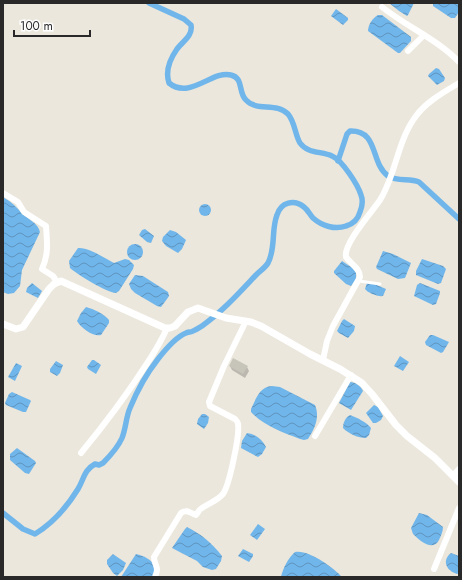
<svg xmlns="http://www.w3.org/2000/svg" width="462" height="580" viewBox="0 0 462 580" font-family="Jost,sans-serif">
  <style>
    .water { fill: url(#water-waves) }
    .shadow { fill: #0003 }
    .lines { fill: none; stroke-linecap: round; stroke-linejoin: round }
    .canal { stroke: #71b6eb; stroke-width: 5.5 }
    .building { fill: #c7c5ba }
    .service { stroke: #fff; stroke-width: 3 }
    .minor { stroke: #fff; stroke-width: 6 }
    .tertiary { stroke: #fff; stroke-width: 7 }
  </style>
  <defs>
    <pattern id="water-waves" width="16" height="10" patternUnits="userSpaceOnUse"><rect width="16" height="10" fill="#71b6eb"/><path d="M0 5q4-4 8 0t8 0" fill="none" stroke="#5d94be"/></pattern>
  </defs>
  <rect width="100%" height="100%" fill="#ebe7dc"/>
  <g class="water">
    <path d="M389,3H414L408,15L407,16L399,11Z"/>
    <path d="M433,3H459V12L455,18H451L433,6Z"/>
    <path d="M336,9L348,18V20L343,25L331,16Z"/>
    <path d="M378,15H382L411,37V41L400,53H398L368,31C368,24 373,18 378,15Z"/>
    <path d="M436,68L439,69L445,78L444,81L437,85L428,76L429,74Z"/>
    <path d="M3,197C13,203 15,206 23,214C29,220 38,223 40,232L22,270L20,286L14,293L8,294L3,292Z"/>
    <circle cx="205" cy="210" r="6"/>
    <path d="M145,229L154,236L151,243L147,242L139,235L142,230Z"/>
    <path d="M170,230L176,232L186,240L182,249L178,253L166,246L162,241L163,237Z"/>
    <circle cx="135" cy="252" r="8"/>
    <path d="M78,248C89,247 104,258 114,263L125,259L129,260L134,265L133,269L119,291L116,293C106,292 78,275 70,268L69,261Z"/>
    <path d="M383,251L393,254L411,263L405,278L398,279L377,269L376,267Z"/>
    <path d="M422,259L443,266L446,269L441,283L438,284L416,275V271Z"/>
    <path d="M342,261L351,267L356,272V279L351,286L346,284L334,273V271Z"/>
    <path d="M135,275L143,276L168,292L169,296L167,299L161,307L157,306L135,293L131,289L129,284Z"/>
    <path d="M32,283L42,291L38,298L26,292L27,288Z"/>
    <path d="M367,283H372L386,289L383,296C378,297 368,293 365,289Z"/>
    <path d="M420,283L440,291V293L436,304L433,305L414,296L417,285Z"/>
    <path d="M86,307C94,309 104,314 109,320V323L101,335C93,337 81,328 77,321L81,313Z"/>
    <path d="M344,319L355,326L354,331L348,338L339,333L337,331L342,321Z"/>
    <path d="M430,335H433L449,342L443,352L441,353L426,345L425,342Z"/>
    <path d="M400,356L409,362L403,371L394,366Z"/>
    <path d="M92,360H94L101,365L96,374L88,369L87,367Z"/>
    <path d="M56,361L63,365L60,373L57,376L50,372V369Z"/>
    <path d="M16,363L22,366L15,381L8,377Z"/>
    <path d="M350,382C355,382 361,386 363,391L351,410L339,403Z"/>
    <path d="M272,386L280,387L315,405C320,417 315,428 308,439L304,440L300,439C282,432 264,426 251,412V409C256,399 259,387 272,386Z"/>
    <path d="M12,392L30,400L31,401L26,412H23L6,405L5,403L9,394Z"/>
    <path d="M374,405L378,407L383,416L381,420L376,423H373L366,413Z"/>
    <path d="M202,414H205L209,417L208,423L204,429L197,424L198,419Z"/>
    <path d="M350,415C358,418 366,422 371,428L369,435L366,438C358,438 349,434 343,428C343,423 345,418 350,415Z"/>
    <path d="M247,433C255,434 262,439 266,447L262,454L258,457L241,448L242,441Z"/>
    <path d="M17,448L35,461L36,463L29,474L25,473L10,460V454Z"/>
    <path d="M419,513L427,515L443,527C443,531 441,536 439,540C433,552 420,541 413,534L411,528Z"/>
    <path d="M258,524L265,529L257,540L250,535Z"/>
    <path d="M187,527C201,534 212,543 222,556L221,561L216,569L212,570L203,567L197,561L172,548L185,529Z"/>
    <path d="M243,549L253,554V556L249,562L238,556Z"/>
    <path d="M295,552C308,549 334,568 342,577H281C283,568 288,558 295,552Z"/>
    <path d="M451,553L459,556V573L457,574C447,571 441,561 451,553Z"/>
    <path d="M113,554L126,563L123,570L117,576L113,573L107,564V560Z"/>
    <path d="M136,554C144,556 151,559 155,566L154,577H121Z"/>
  </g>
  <path class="shadow" d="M230,366L247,367L249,371L245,378L232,370Z"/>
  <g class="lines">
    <g class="canal">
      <path d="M338,161L347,134L350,131C379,130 370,163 388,176C398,182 409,178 419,182L459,219"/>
      <path d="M3,513L23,529L35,534C53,523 67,507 78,489C84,479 84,470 95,464L99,465L103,463C110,456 118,447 122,438C126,428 126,417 130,408C137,391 147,373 158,359C165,350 176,337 186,333C190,331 190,333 193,331C196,330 200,327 202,326C223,311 239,293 256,275C260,271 265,268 268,263C276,248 271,230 277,215C281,202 294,199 304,207C308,210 310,215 313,218C322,226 335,230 346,226C353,224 358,219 360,212C362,207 363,200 361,195C358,185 342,160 332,156C322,151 308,154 300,143C295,135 295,122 288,114C276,102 257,112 246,100C238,93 244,78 231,75C212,70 190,100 169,83C165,71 170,59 177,49C183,41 193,36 191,25L184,19L149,3"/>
    </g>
  </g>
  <path class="building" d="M233,358L248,366L243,374L229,366Z"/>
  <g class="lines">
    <path class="service" d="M359,281L380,284"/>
    <g class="minor">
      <path d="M382,7C407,27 437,39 459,62"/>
      <path d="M408,51L424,35"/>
      <path d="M3,193L18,202L24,212L46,226C47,241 49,254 42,269L53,276L57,282"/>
      <path d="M323,360L327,341L333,326L360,277C360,268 351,264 346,257C343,244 372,212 380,200C396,175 397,141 416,116C426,102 444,92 459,83"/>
      <path d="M315,436L351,375"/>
      <path d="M81,453C104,425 126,396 146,365C154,353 161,342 167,328"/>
      <path d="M453,476L459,469"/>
      <path d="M434,569L459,508"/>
      <path d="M155,577C160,566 154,566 154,557L181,513C187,509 190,513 196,515C198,513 199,509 202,508C209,503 217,501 223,494C229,486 240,435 238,424C238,422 237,421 235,419L210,406L209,402L224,366L246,321"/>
    </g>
    <path class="tertiary" d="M3,324L16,329L23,327L49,289L54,284L61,281L165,328H170L175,326L188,312L198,308L226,318L251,322L261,326L310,354L340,369L362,383L372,394L396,425L407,436L435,458L459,482"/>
  </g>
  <rect width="462" height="580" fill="none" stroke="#292929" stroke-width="8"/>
  <path d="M14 30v6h76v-6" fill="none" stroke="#292929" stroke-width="2"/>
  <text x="20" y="30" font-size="12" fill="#292929" stroke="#ffffff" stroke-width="3" paint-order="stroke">100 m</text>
</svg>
